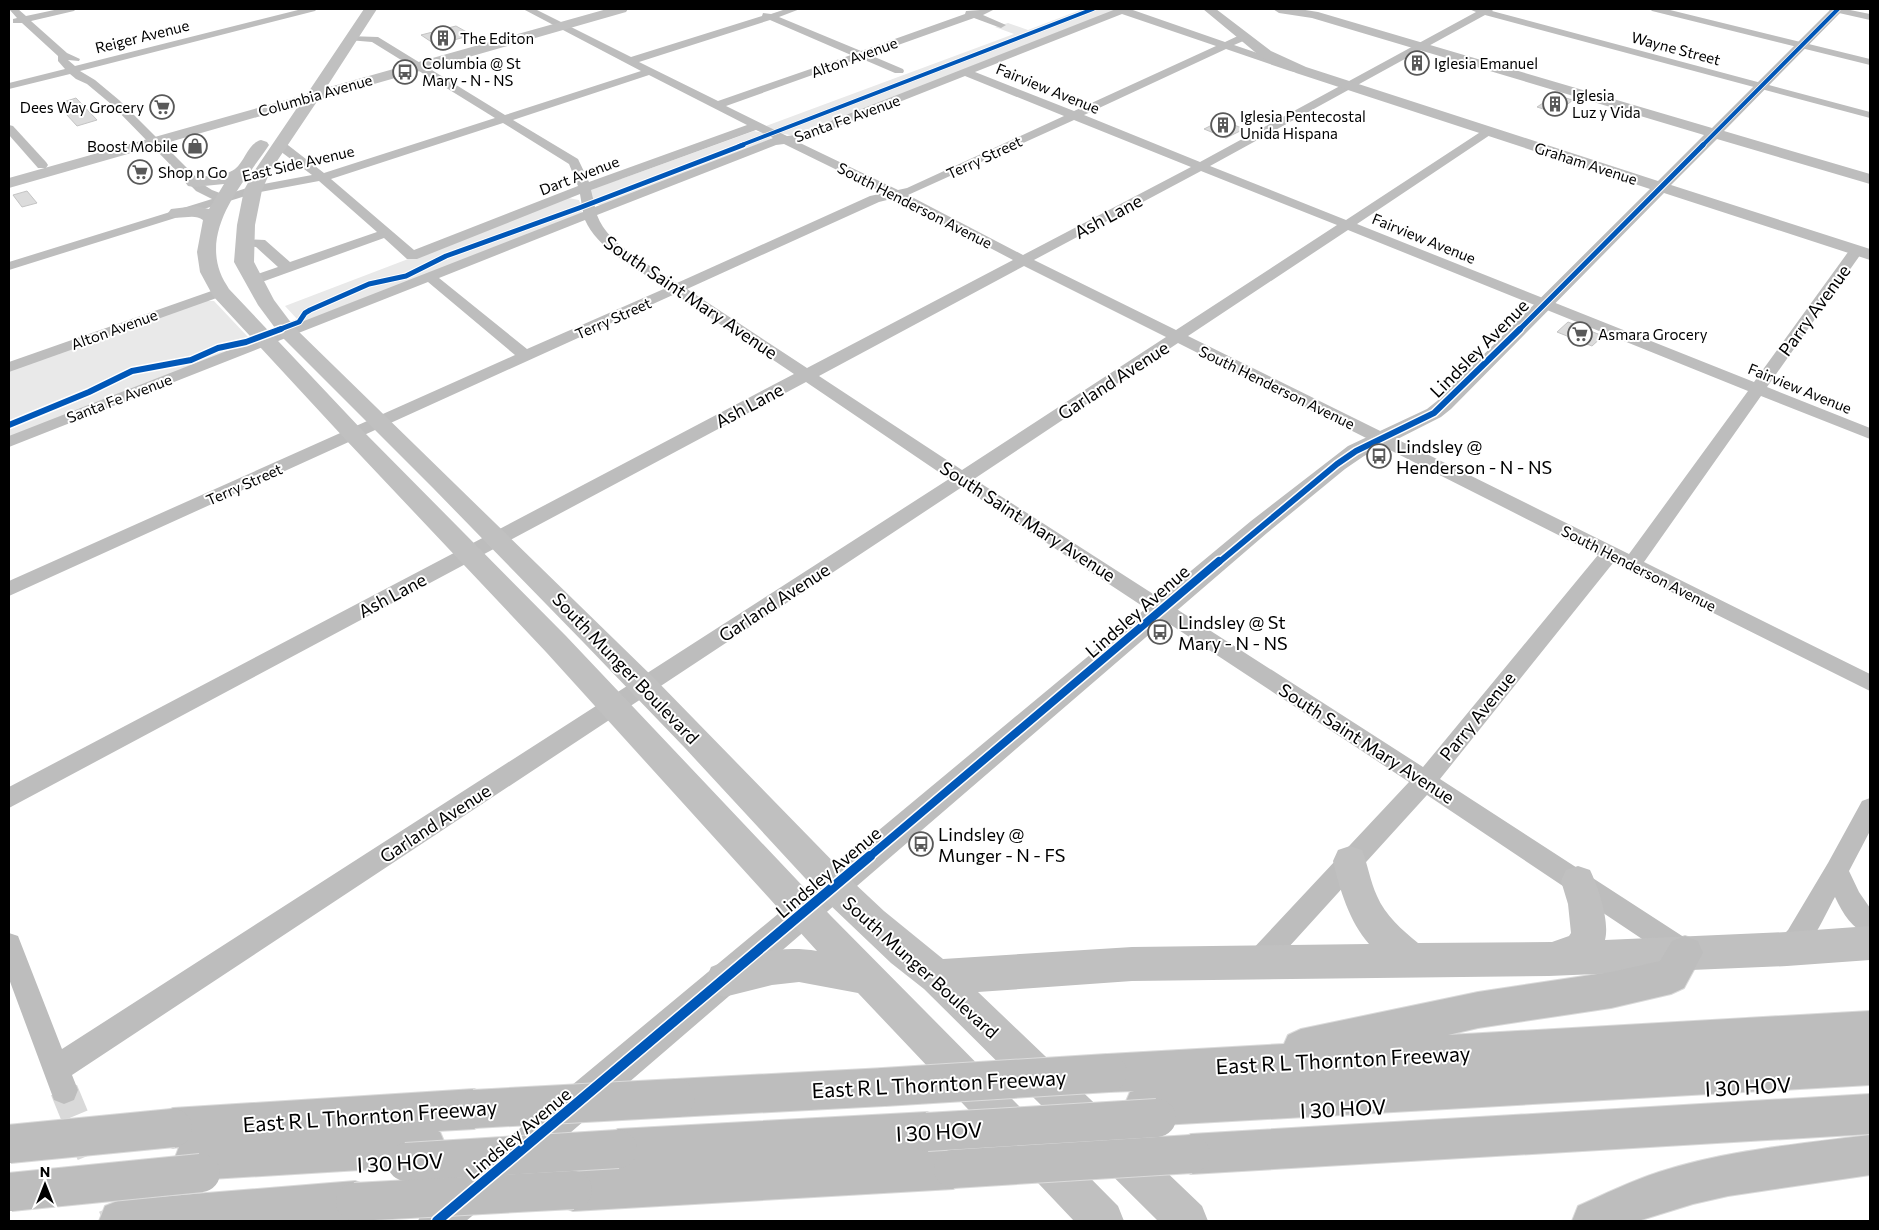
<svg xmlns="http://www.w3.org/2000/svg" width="1879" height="1230" viewBox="0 0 1879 1230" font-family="Commissioner,sans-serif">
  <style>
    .green { fill: #e9e9e9 }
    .building { fill: #dcdcdc; stroke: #c4c4c4 }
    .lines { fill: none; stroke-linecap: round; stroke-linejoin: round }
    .minor-tunnel { stroke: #d9d9d9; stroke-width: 28; stroke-dasharray: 28 14; stroke-linecap: butt }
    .motorway-casing { stroke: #dbdbdb; stroke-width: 2 }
    .minor { fill: #bdbdbd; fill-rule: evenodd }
    .tertiary { fill: #bdbdbd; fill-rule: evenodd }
    .secondary { fill: #c0c0c0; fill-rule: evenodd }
    .motorway { fill: #bdbdbd; fill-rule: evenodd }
    .motorway-bridge-casing { stroke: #dbdbdb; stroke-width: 40; stroke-linecap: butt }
    .motorway-bridge { stroke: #bdbdbd; stroke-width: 38 }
    .cycleway-far4-casing { stroke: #fff; stroke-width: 5.5 }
    .cycleway-far3-casing { stroke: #fff; stroke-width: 7 }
    .cycleway-far2-casing { stroke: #fff; stroke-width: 9 }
    .cycleway-far1-casing { stroke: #fff; stroke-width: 11 }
    .cycleway-casing { stroke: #fff; stroke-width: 13 }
    .cycleway-far4 { stroke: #0057b8; stroke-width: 4 }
    .cycleway-far3 { stroke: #0057b8; stroke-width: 5 }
    .cycleway-far2 { stroke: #0057b8; stroke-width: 6 }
    .cycleway-far1 { stroke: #0057b8; stroke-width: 8 }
    .cycleway { stroke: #0057b8; stroke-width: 10 }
    .labels { text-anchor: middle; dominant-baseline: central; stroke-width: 4; stroke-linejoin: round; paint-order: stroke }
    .far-street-label { font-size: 15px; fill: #000; stroke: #fff }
    .far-poi-label { font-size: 15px; fill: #000; stroke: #fff; text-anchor: start }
    .street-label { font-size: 18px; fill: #000; stroke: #fff }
    .poi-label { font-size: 18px; fill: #000; stroke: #fff; text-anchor: start }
    .near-street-label { font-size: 21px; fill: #000; stroke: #fff }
  </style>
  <rect width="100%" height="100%" fill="#fff"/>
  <path class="green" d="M1083,9H1118L795,136L779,133L770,137L771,139L604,205H594L581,209L582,213L9,437V371L206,301H214L248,337L297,319L285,306L568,198L579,200L580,203L591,199L590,190L594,187L624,178L754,131L763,133L772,130L766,126L1014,34L995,27L1008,23L1028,30Z"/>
  <g class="building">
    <path d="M456,26L472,35L436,45L421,35Z"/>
    <path d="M1555,95L1573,100L1556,113L1537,107Z"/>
    <path d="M76,98L97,120L77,126L57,104Z"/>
    <path d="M1222,120L1244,129L1226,138L1204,129Z"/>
    <path d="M27,191L37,203L22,207L13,195Z"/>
    <path d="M1568,322L1603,336L1592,346L1557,332Z"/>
  </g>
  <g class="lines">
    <path class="minor-tunnel" d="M64,1090L118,1221"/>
    <g class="motorway-casing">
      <g id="motorway">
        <path d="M1685,936L1698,941L1703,953L1684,988L1671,994L1611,1008L1478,1028L1448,1035L1870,1011V1085L1144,1126L1130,1120L1124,1106L1130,1092L1134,1091L1108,1092L1094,1087L1089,1073L1094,1059L1108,1054L1284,1044L1288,1035L1301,1029L1478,992L1611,972L1660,961L1672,941Z"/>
        <path d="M884,1068L898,1073L903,1087L898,1101L884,1106L676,1117L662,1112L657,1098L662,1084L676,1079Z"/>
        <path d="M474,1089L488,1095L494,1109L488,1123L474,1129L438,1131L440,1132L446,1146L440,1160L426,1166L194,1180L180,1174L174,1160L179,1147L173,1148L159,1142L153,1128L159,1114L173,1108Z"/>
        <path d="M1870,1094V1134L1191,1174L1177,1168L1171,1154L1177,1140L1191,1134Z"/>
        <path d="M927,1112L941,1118L947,1132L941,1146L932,1150L953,1149L967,1155L973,1169L967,1183L953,1189L573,1211L558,1205L552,1190L558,1175L573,1169L614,1167L604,1163L598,1149L604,1135L618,1129Z"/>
        <path d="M1870,1135V1175L1728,1196L1693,1204L1638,1221H1572L1578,1206C1605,1194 1631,1181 1659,1172C1727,1150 1799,1144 1870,1135Z"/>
        <path d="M355,1181L370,1187L376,1202L370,1217L359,1221H99L105,1206L120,1200Z"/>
      </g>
    </g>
    <g class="minor">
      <path d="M9,9H18L26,16L59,9H76L74,11L31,21L67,53L80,59L79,61L68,60L75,66L302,9H317L315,11L80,71L95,80L119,100L204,185L212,190L225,195L253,186L312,175L276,148L274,145L276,142H284L324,173L495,118L372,42L348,40V36L378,37L505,115L641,71L523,9H535L631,57L762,16L763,13L771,14L786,9H800L779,17L861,51L965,14L966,11L995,9L983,15L1006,25L1001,28L974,18L870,55L903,69L904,71L903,73H895L860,58L726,106L787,136L795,135L1116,9H1130L1225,42L1240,35H1248V39L1234,45L1298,67L1299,69L1294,72L1290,71L1226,49L1084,115L1200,162L1476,12L1469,9H1494L1492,11L1870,112V118L1485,15L1210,166L1346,220L1485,129H1493L1495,131L1493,133L1357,224L1754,382L1851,248H1861L1863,251L1767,387L1870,428V439L1761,396L1644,562L1870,674V691L1613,563L1440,779L1693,943L1697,952L1693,961L1684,964L1675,961L1427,795L1267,971L1258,975L1249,971L1245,962L1249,953L1409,782L962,487L72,1075L78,1090L74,1100L64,1104L54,1100L9,979V933L18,936L62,1049L949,479L806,382L9,808V787L794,374L675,294L9,596V581L515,355L428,282L9,447V436L583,212L580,194L417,259H407L384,238L259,283H249L247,280L249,277L278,267L256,247L240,245L238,242L240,239L265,240L290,262L377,232L319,181L255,193L9,270V262L212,199L196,191L111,104L87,84L76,79L70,74L9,89V83L65,69L58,61V56L22,23H13V19L17,18ZM1122,14L1216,46L1074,111L975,72ZM770,20L851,55L718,101L639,62ZM649,75L747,125L589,182L578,159L513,120ZM965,76L1064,116L907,188L898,190L798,142ZM1074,120L1191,167L1023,255L908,195ZM503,123L569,164L578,186L414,250L331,179ZM756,130L773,138L595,207L591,190ZM784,144L884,193L870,196L677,283C651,265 608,246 597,215L776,145ZM1201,171L1337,225L1176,330L1034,260ZM895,198L1013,260L807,368L687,289L879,202ZM585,220C598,250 639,270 666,288L527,349L439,278ZM1348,230L1748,391L1629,554L1188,336ZM1024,266L1166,337L962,470L819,376ZM1178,343L1598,555L1423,767L974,479Z"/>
      <path d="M1650,9H1666L1870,59V65L1652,11Z"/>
      <path d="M1828,9H1845L1870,14V20L1830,11Z"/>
      <path d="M9,125L13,126L46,162L48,165L46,168H38L9,135Z"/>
      <path d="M220,288L225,289L227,292L225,295L9,372V362Z"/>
      <path d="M1870,798V831L1849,871L1859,892L1870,908V936C1852,929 1843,914 1835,897C1823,918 1811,952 1787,961L1778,958L1774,949L1778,940L1788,930L1828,863L1862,801Z"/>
    </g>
    <g class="tertiary">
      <path d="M1203,9H1216L1271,51L1306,67L1658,181L1704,135L1312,18L1279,13L1273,9H1299L1318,12L1712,128L1831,9H1844L1724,131L1870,174V184L1717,139L1671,185L1870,249V260L1664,193L1451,409L1441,417L1364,456L1345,469L1267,533L527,1170L514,1175L501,1170L496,1157L501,1144L1251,521L1348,446L1427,409L1437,401L1650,189L1296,73L1261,57Z"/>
      <path d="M470,1175L483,1181L489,1194L483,1207L466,1221H418C426,1200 450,1184 470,1175Z"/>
    </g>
    <g class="secondary">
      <path d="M364,9H377L326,88L607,9H628L626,12L318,100L271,170L262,190L255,225L254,262L274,300L295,328L655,679L853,882L884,911L943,959L1132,947L1369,944C1349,921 1340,890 1333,861L1338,850L1350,846L1362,850C1368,865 1370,881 1377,896C1385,915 1402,930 1418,943L1552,942L1569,936L1571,933L1568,904L1561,881L1566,870L1578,866L1590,870C1598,887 1610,921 1605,940L1787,932L1870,926V960L1787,966L1549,976L1132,981L978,992L1202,1206L1208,1221H1158L924,989L891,963L829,904L684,747L584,643L433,488L281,336L258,305L234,262L237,225L244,190L255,170L299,105L9,188V178L307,94Z"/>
      <path d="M261,140L267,142L269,145C245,181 203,225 220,272C222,278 226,284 229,289L362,430L566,636L831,916L1118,1206L1124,1221H1074L858,993L799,982L772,985L724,997L711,991L706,979L711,967C743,953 783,945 817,951L546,652L346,440L213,296L200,272L197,252L203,220C194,213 181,220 171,217L168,213L171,209L196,206L209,209L224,184L194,187L188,186L185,182L188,178C202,175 223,178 235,169C245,161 248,143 261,140Z"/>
    </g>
    <use href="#motorway" class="motorway"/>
    <g class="motorway-bridge-casing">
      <g id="motorway-bridge">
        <path d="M884,1087L1108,1073"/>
        <path d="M474,1109L676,1098"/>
        <path d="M927,1132L1157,1118"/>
        <path d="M9,1144L173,1128"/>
        <path d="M406,1162L618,1149"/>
        <path d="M953,1169L1191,1154"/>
        <path d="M10,1192L201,1173"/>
        <path d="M355,1202L573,1190"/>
      </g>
    </g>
    <use href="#motorway-bridge" class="motorway-bridge"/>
    <g class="cycleway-far4-casing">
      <g id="cycleway-far4">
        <path d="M739,146L1093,9"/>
        <path d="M1702,146L1838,9"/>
      </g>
    </g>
    <g class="cycleway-far3-casing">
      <g id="cycleway-far3">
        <path d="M278,330L299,322L305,313L310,310L369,284L406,276L446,256L579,208L743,145"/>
        <path d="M1519,330L1703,145"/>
      </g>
    </g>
    <g class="cycleway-far2-casing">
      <g id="cycleway-far2">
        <path d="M9,425L89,392L132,371L191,360L218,348L246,342L281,329"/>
        <path d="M1218,563L1337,464L1356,451L1434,413L1520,329"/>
      </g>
    </g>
    <g class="cycleway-far1-casing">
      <path id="cycleway-far1" d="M869,857L1219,561"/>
    </g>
    <g class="cycleway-casing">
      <path id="cycleway" d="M437,1221L870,856"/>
    </g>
    <use href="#cycleway-far4" class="cycleway-far4"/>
    <use href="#cycleway-far3" class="cycleway-far3"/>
    <use href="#cycleway-far2" class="cycleway-far2"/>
    <use href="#cycleway-far1" class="cycleway-far1"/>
    <use href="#cycleway" class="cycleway"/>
  </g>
  <defs>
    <g id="building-ring" transform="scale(1.25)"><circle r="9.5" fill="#fff" stroke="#595959" stroke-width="1.5"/><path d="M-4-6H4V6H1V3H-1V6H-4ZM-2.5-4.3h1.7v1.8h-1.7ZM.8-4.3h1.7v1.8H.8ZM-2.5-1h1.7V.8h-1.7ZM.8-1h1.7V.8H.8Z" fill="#595959"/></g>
    <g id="bus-ring" transform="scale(1.25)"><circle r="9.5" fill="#fff" stroke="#595959" stroke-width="1.5"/><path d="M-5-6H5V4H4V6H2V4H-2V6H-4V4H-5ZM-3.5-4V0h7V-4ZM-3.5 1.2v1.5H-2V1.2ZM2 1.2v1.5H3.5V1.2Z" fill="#595959"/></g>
    <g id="supermarket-ring" transform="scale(1.25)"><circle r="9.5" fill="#fff" stroke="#595959" stroke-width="1.5"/><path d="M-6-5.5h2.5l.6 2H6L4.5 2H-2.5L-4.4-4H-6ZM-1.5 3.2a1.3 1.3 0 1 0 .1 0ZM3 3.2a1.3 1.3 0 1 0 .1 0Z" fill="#595959"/></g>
    <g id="shop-ring" transform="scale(1.25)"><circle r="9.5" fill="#fff" stroke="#595959" stroke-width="1.5"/><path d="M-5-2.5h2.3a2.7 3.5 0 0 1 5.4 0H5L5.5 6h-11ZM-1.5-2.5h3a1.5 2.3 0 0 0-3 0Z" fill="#595959"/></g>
  </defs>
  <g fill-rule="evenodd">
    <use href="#building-ring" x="443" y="38"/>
    <use href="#building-ring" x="1417" y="63"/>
    <use href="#bus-ring" x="405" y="72"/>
    <use href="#building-ring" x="1555" y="104"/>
    <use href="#supermarket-ring" x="162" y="107"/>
    <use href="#building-ring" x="1223" y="125"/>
    <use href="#shop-ring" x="195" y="146"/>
    <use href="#supermarket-ring" x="140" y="172"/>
    <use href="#supermarket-ring" x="1580" y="334"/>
    <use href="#bus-ring" x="1379" y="456"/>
    <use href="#bus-ring" x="1160" y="632"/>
    <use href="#bus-ring" x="921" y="844"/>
  </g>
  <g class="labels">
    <g class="far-street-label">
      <text transform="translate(142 36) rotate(-14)">Reiger Avenue</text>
      <text transform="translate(1676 48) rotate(15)">Wayne Street</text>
      <text transform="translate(854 57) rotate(-20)">Alton Avenue</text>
      <text transform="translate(1048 88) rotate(22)">Fairview Avenue</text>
      <text transform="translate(315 95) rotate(-16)">Columbia Avenue</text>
      <text transform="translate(847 118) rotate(-20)">Santa Fe Avenue</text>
      <text transform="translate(984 157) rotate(-25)">Terry Street</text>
      <text transform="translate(298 163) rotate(-13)">East Side Avenue</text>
      <text transform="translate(1586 163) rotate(18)">Graham Avenue</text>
      <text transform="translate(579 175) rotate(-21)">Dart Avenue</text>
      <text transform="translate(915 205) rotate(27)">South Henderson Avenue</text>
      <text transform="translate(1424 238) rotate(22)">Fairview Avenue</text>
      <text transform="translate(613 318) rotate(-24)">Terry Street</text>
      <text transform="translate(114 329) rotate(-20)">Alton Avenue</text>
      <text transform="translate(1277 387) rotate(26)">South Henderson Avenue</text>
      <text transform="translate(1800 388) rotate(22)">Fairview Avenue</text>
      <text transform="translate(119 398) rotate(-21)">Santa Fe Avenue</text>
      <text transform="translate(244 484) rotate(-24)">Terry Street</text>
      <text transform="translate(1639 568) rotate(27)">South Henderson Avenue</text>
    </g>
    <g class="far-poi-label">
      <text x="460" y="38">The Editon</text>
      <text x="422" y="63">Columbia @ St<tspan x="422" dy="17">Mary - N - NS</tspan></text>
      <text x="1434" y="63">Iglesia Emanuel</text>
      <text x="1572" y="95">Iglesia<tspan x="1572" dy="17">Luz y Vida</tspan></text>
      <text x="144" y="107" text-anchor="end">Dees Way Grocery</text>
      <text x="1240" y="116">Iglesia Pentecostal<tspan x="1240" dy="17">Unida Hispana</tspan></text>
      <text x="178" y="146" text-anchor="end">Boost Mobile</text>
      <text x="158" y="172">Shop n Go</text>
      <text x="1598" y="334">Asmara Grocery</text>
    </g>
    <g class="street-label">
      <text transform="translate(1108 216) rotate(-28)">Ash Lane</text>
      <text transform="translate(691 297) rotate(34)">South Saint Mary Avenue</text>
      <text transform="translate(1814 310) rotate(-54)">Parry Avenue</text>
      <text transform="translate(1479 348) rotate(-45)">Lindsley Avenue</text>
      <text transform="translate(1113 380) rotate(-33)">Garland Avenue</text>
      <text transform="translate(749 405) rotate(-28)">Ash Lane</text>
      <text transform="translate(1028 521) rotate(33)">South Saint Mary Avenue</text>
      <text transform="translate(392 595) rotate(-28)">Ash Lane</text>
      <text transform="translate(774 602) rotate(-33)">Garland Avenue</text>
      <text transform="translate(1137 611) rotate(-41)">Lindsley Avenue</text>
      <text transform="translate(626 668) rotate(46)">South Munger Boulevard</text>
      <text transform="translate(1477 716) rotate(-51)">Parry Avenue</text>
      <text transform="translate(1367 743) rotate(33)">South Saint Mary Avenue</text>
      <text transform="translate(435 823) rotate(-33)">Garland Avenue</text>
      <text transform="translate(828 872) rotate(-40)">Lindsley Avenue</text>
      <text transform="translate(921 967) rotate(42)">South Munger Boulevard</text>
      <text transform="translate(518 1133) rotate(-40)">Lindsley Avenue</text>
    </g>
    <g class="poi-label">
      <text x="1396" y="446">Lindsley @<tspan x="1396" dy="21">Henderson - N - NS</tspan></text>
      <text x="1178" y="622">Lindsley @ St<tspan x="1178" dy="21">Mary - N - NS</tspan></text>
      <text x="938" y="834">Lindsley @<tspan x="938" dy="21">Munger - N - FS</tspan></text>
    </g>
    <g class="near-street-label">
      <text transform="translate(1343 1059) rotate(-3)">East R L Thornton Freeway</text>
      <text transform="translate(939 1083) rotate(-3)">East R L Thornton Freeway</text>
      <text transform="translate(1748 1086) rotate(-3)">I 30 HOV</text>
      <text transform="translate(1343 1108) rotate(-3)">I 30 HOV</text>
      <text transform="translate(370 1115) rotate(-4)">East R L Thornton Freeway</text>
      <text transform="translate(939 1131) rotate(-3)">I 30 HOV</text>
      <text transform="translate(400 1162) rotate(-3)">I 30 HOV</text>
    </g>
  </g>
  <rect width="1879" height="1230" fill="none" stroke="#000000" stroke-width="20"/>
  <g transform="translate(45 1185)" stroke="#ffffff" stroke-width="4" paint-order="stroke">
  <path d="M0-4L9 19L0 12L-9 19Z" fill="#000000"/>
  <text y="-8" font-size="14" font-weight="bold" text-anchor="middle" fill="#000000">N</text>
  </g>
</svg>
